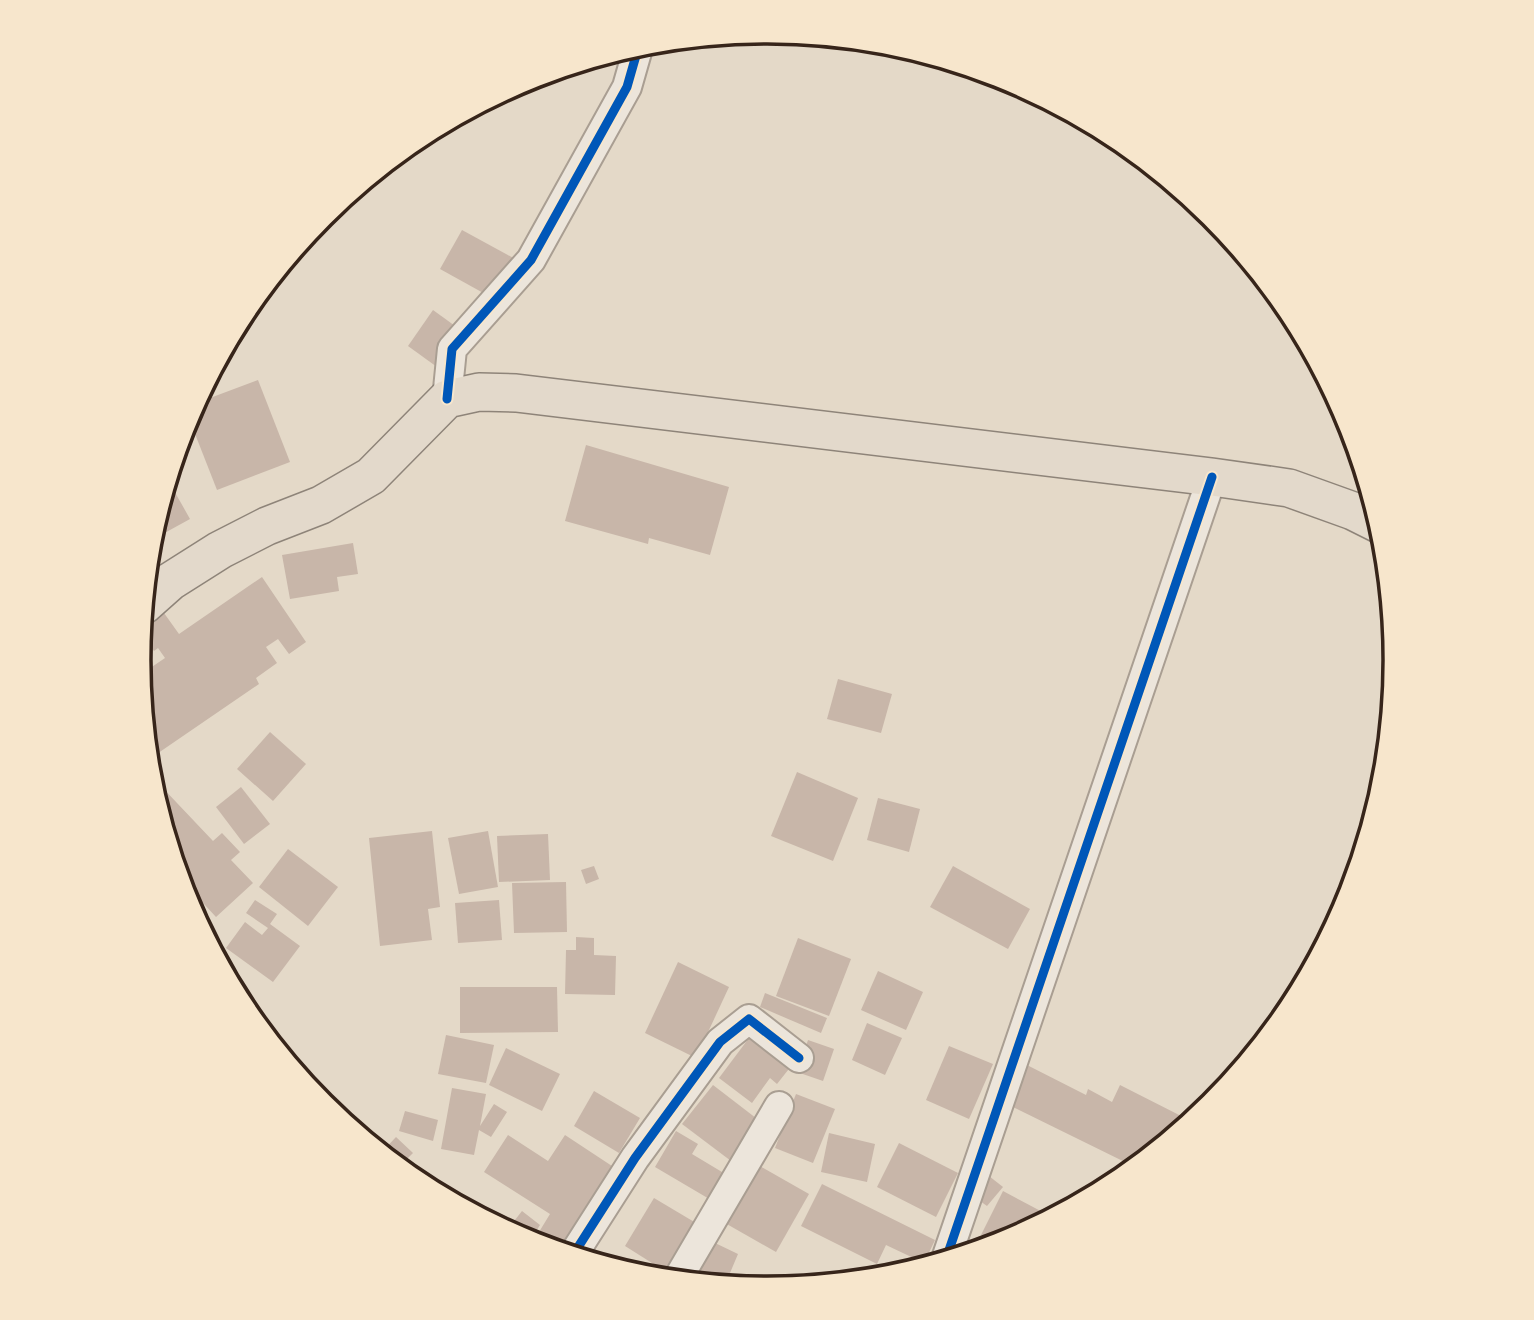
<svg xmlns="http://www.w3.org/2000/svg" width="1534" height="1320" viewBox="0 0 1534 1320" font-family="'Source Serif 4',serif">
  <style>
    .building { fill: #c8b6a9 }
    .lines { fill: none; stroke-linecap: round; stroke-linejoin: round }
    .minor-casing { stroke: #a99e92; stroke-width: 32 }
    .major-casing { stroke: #8e8479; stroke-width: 40 }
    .minor { stroke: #ece5db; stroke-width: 28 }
    .major { stroke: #e3d9cb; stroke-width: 37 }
    .cycleway-casing { stroke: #f7e6cc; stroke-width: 13 }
    .cycleway { stroke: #0057b8; stroke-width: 9 }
    .rim { fill: none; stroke: #37251a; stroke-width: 3.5 }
  </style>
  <rect width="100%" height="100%" fill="#e4d9c8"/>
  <g class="building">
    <path d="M462,230L517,260L496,300L440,269Z"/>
    <path d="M433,310L462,331L437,367L408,346Z"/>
    <path d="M258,380L290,462L217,490L188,416L194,404Z"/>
    <path d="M586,445L729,487L710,555L649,538L648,544L565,521Z"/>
    <path d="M168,480L190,519L150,541L151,537Z"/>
    <path d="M353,543L358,574L337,577L339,591L290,599L282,555Z"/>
    <path d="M262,577L306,642L289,654L278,639L266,647L277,663L256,678L259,684L148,760L140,675L165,658L158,648L154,651L141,633L142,628L164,613L179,634Z"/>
    <path d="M838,679L892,694L881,733L827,719Z"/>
    <path d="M270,732L306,764L273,801L237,769Z"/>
    <path d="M797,772L858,798L833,861L771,836Z"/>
    <path d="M159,784L213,841L222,833L240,852L231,860L253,883L216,917L180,878L175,863L181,858L170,846L153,790Z"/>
    <path d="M241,787L270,824L244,844L216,807Z"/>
    <path d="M878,798L920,809L909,852L867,840Z"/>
    <path d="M432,831L440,907L428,909L432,940L380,946L369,838Z"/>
    <path d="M488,831L498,887L459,894L448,838Z"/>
    <path d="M548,834L550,880L499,882L497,836Z"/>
    <path d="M288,849L338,887L308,926L259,887Z"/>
    <path d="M594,866L599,879L586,884L581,870Z"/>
    <path d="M953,866L1030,909L1008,949L930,907Z"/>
    <path d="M566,882L567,932L514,933L512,883Z"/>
    <path d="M255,900L277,914L270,924L300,946L273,982L226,948L245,922L262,935L268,928L246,913Z"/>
    <path d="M499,900L502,940L458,943L455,903Z"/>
    <path d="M576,937L594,938V955L616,956L615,995L565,994L566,950H576Z"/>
    <path d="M798,938L851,959L829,1016L776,996Z"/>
    <path d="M678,962L729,987L696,1058L645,1033Z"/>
    <path d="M878,971L923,992L906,1030L861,1010Z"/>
    <path d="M460,987H557L558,1032L460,1033Z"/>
    <path d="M765,993L827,1018L821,1033L760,1007Z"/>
    <path d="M867,1023L902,1038L885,1075L852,1060Z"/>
    <path d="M752,1034L792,1065L777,1084L770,1078L752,1103L719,1078Z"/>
    <path d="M446,1035L494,1045L486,1083L438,1074Z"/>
    <path d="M808,1040L834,1049L823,1081L797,1072Z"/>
    <path d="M949,1046L993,1064L969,1119L926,1100Z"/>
    <path d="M506,1048L560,1074L542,1111L489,1085Z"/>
    <path d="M1025,1064L1086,1095L1088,1089L1112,1102L1120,1085L1191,1121L1135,1167L1005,1103Z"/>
    <path d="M713,1085L765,1125L735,1164L682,1124Z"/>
    <path d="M452,1088L486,1094L480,1126L494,1104L507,1112L491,1137L479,1130L474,1155L441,1149Z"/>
    <path d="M594,1091L640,1118L619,1153L574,1126Z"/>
    <path d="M796,1094L835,1109L813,1163L775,1148Z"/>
    <path d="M405,1111L438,1120L433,1141L399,1131Z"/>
    <path d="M676,1131L698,1144L692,1154L727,1175L711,1200L655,1167Z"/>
    <path d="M829,1133L875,1144L867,1182L821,1172Z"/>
    <path d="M508,1135L548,1161L565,1135L615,1168L564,1248L539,1232L550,1214L484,1172Z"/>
    <path d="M396,1137L413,1153L399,1167L381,1153Z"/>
    <path d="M899,1143L958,1173L936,1217L877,1187Z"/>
    <path d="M758,1165L809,1194L776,1252L725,1223Z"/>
    <path d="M989,1176L1003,1187L987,1206L973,1196Z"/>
    <path d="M822,1184L935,1240L924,1263L886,1245L877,1264L801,1226Z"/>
    <path d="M1003,1191L1052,1217L1007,1241L998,1244L981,1235Z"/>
    <path d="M654,1198L701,1226L671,1275L625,1246Z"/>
    <path d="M522,1211L540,1225L533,1236L547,1247L526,1240L502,1228L506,1222L511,1225Z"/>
    <path d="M713,1242L738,1254L730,1273L757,1285L756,1287L695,1281Z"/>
  </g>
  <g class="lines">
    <g class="minor-casing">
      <g id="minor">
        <path d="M447,399L452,349L531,260L627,87L639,45"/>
        <path d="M573,1255L635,1158L720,1042L749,1019L799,1058"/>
        <path d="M946,1259L1212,477"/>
        <path d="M677,1280L779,1106"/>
      </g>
    </g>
    <g class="major-casing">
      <path id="major" d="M144,605L171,581L220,550L267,526L321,505L371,476L447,399L479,392L516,393L1212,477L1289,488L1353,511L1379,524"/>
    </g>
    <use href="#minor" class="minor"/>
    <use href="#major" class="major"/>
    <g class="cycleway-casing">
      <g id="cycleway">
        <path d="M447,399L452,349L531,260L627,87L639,45"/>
        <path d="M573,1255L635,1158L720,1042L749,1019L799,1058"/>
        <path d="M946,1259L1212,477"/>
      </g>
    </g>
    <use href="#cycleway" class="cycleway"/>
  </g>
  <path d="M0 0H1534V1320H0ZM151 660a616 616 0 1 1 1232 0a616 616 0 1 1-1232 0Z" fill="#f7e6cc" fill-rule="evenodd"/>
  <path class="rim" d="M151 660a616 616 0 1 1 1232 0a616 616 0 1 1-1232 0Z"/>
</svg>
